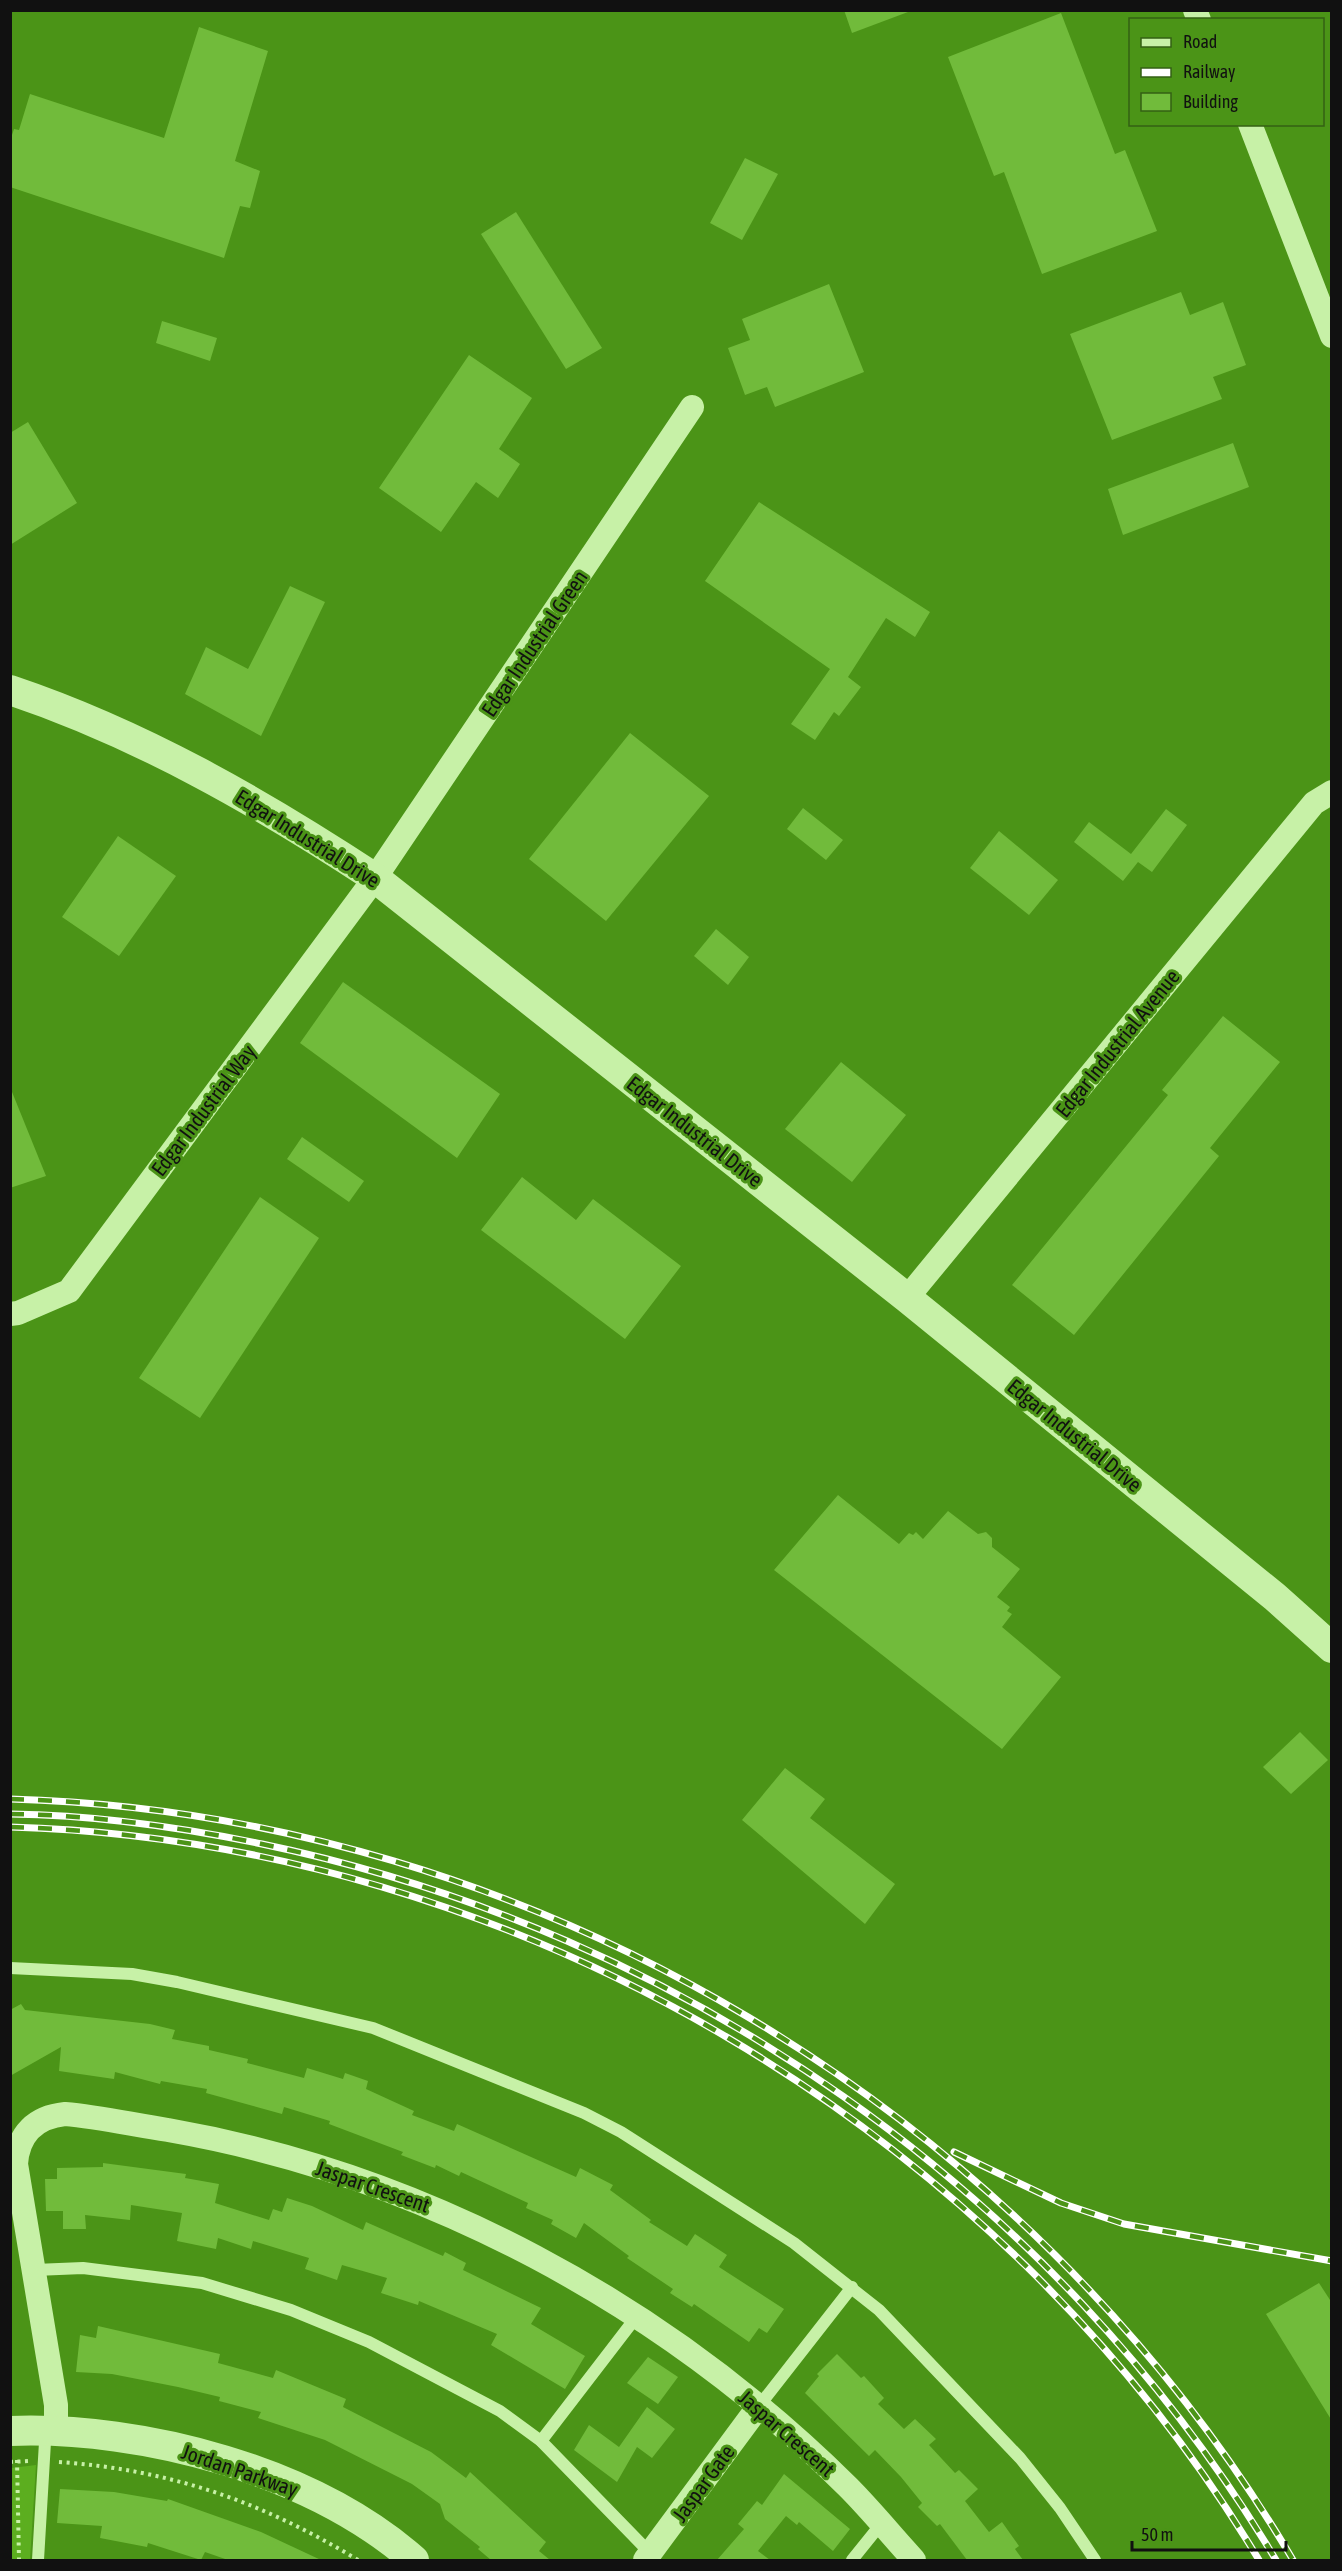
<svg xmlns="http://www.w3.org/2000/svg" width="1342" height="2571" viewBox="0 0 1342 2571" font-family="'Asap Condensed',sans-serif">
  <style>
    .green { fill: #5cae1f }
    .building { fill: #71bb3b }
    .lines { fill: none; stroke-linecap: round; stroke-linejoin: round }
    .path { stroke: #c7f1a7; stroke-width: 4; stroke-dasharray: 3 4.5; stroke-linecap: butt }
    .service { stroke: #c7f1a7; stroke-width: 12 }
    .minor { stroke: #c7f1a7; stroke-width: 24 }
    .tertiary { stroke: #c7f1a7; stroke-width: 30 }
    .rail-casing { stroke: #fff; stroke-width: 7 }
    .rail { stroke: #4b9417; stroke-width: 4.5; stroke-dasharray: 14; stroke-linecap: butt }
    .labels { text-anchor: middle; dominant-baseline: central; stroke-width: 6; stroke-linejoin: round; paint-order: stroke }
    .street-label { font-size: 21px; fill: #111; stroke: #4b9417 }
  </style>
  <rect width="100%" height="100%" fill="#4b9417"/>
  <path class="green" d="M36,2465L30,2560H11V2468Z"/>
  <g class="building">
    <path d="M844,10H907L908,12L852,33Z"/>
    <path d="M1061,13L1115,154L1125,150L1157,231L1042,274L1004,172L994,176L948,57Z"/>
    <path d="M199,27L268,51L235,161L260,171L250,208L240,206L224,258L10,187V141L14,129L19,130L30,94L164,138Z"/>
    <path d="M745,158L778,174L742,240L710,223Z"/>
    <path d="M516,212L602,348L566,369L481,234Z"/>
    <path d="M829,284L864,372L775,407L767,387L745,395L728,348L750,340L742,319Z"/>
    <path d="M1181,292L1190,315L1223,302L1246,365L1213,377L1222,399L1112,440L1070,334Z"/>
    <path d="M162,321L217,338L210,361L156,343Z"/>
    <path d="M469,355L532,398L499,449L520,464L498,498L476,482L441,532L379,488Z"/>
    <path d="M28,422L77,503L10,545V433Z"/>
    <path d="M1233,443L1249,487L1123,535L1108,489Z"/>
    <path d="M759,502L930,612L915,637L886,618L848,677L861,687L839,716L834,712L815,740L791,724L830,669L705,581Z"/>
    <path d="M290,586L325,602L261,736L185,694L206,647L248,669Z"/>
    <path d="M630,733L709,796L606,921L529,859Z"/>
    <path d="M803,808L843,840L826,860L787,829Z"/>
    <path d="M1166,809L1187,825L1152,872L1138,862L1123,881L1074,842L1089,822L1131,854Z"/>
    <path d="M999,831L1058,880L1029,915L970,868Z"/>
    <path d="M118,836L176,876L119,956L62,917Z"/>
    <path d="M716,929L749,957L728,985L694,956Z"/>
    <path d="M343,982L500,1094L457,1158L300,1043Z"/>
    <path d="M1223,1016L1280,1062L1210,1148L1219,1156L1074,1335L1012,1285L1168,1095L1162,1090Z"/>
    <path d="M841,1062L906,1115L852,1182L785,1129Z"/>
    <path d="M10,1087L46,1176L10,1188Z"/>
    <path d="M302,1137L364,1181L349,1202L287,1159Z"/>
    <path d="M522,1177L576,1220L593,1199L681,1266L625,1339L481,1230Z"/>
    <path d="M260,1197L319,1238L200,1418L139,1378Z"/>
    <path d="M838,1495L899,1544L909,1533L913,1535L916,1532L923,1539L948,1511L978,1534L986,1532L992,1538V1547L1020,1569L997,1597L1010,1607L1007,1611L1012,1614L1002,1627L1061,1677L1002,1749L774,1570Z"/>
    <path d="M1300,1732L1328,1760L1291,1794L1263,1767Z"/>
    <path d="M785,1768L825,1799L810,1818L895,1884L865,1924L742,1820Z"/>
    <path d="M21,2004L25,2010L150,2024L175,2030L172,2039L209,2046V2050L248,2059L247,2063L304,2078L307,2068L343,2079L345,2073L368,2081L366,2089L414,2111L412,2115L454,2131L457,2124L576,2177L580,2168L613,2185L610,2190L651,2220L649,2222L687,2246L695,2234L727,2255L719,2267L784,2309L767,2333L759,2328L749,2342L694,2304L692,2307L670,2293L673,2289L627,2258L629,2256L584,2223L576,2238L551,2224L553,2220L526,2208L528,2203L461,2172L459,2176L436,2165L435,2168L401,2155L403,2152L329,2124L330,2121L284,2107L282,2114L206,2093L207,2089L161,2081L160,2084L115,2072L114,2079L59,2071L61,2047L10,2076V2010Z"/>
    <path d="M103,2163L186,2174L185,2178L219,2184L215,2203L269,2220L273,2209L282,2212L287,2198L312,2206L363,2230L366,2222L443,2256L445,2252L466,2263L463,2270L541,2308L531,2324L585,2356L565,2389L491,2345L497,2334L419,2301L418,2305L381,2293L387,2278L342,2265L337,2280L305,2269L309,2258L253,2241L251,2249L218,2238L216,2249L177,2241L182,2213L131,2205L130,2220L85,2215L86,2229H63V2211H46L45,2179H57V2168L103,2167Z"/>
    <path d="M1319,2283L1332,2303V2421L1266,2314Z"/>
    <path d="M98,2326L220,2354L218,2363L273,2378L276,2370L346,2399L343,2407L431,2452L466,2478L470,2472L546,2542L539,2551L550,2560H491L478,2549L480,2547L445,2519L440,2504L412,2484L325,2440L258,2418L261,2412L219,2401L220,2397L178,2387L112,2374L76,2372L80,2335L96,2338Z"/>
    <path d="M837,2354L861,2378L864,2376L884,2398L878,2404L904,2429L915,2419L936,2439L929,2445L955,2473L959,2470L978,2489L965,2501L989,2532L1002,2522L1019,2546L1015,2549L1023,2560H967L940,2524L937,2526L918,2507L922,2503L901,2477L875,2450L869,2456L805,2393L819,2376L817,2374Z"/>
    <path d="M648,2357L678,2377L658,2404L627,2383Z"/>
    <path d="M647,2407L675,2429L652,2458L637,2447L617,2482L574,2450L589,2425L619,2447Z"/>
    <path d="M784,2474L850,2529L833,2551L799,2522L797,2525L786,2516L758,2551L770,2560H717L744,2529L738,2524L757,2501L762,2505Z"/>
    <path d="M60,2489L114,2492L167,2501L168,2499L261,2532L321,2560H228L205,2552L201,2560L148,2543L147,2547L100,2538L102,2526L57,2523Z"/>
  </g>
  <g class="lines">
    <g class="path">
      <path d="M17,2460L19,2560"/>
      <path d="M10,2462L28,2461"/>
      <path d="M59,2462C172,2470 262,2502 358,2560"/>
    </g>
    <g class="service">
      <path d="M10,1968L132,1974L177,1982L373,2028L584,2113L621,2132L794,2243L879,2310L1020,2458L1060,2508L1095,2560"/>
      <path d="M35,2270L83,2268L202,2283L291,2310L369,2342L500,2411L541,2441L652,2555"/>
      <path d="M759,2406L852,2287"/>
      <path d="M541,2441L637,2316"/>
      <path d="M38,2560L45,2442L54,2433"/>
      <path d="M852,2560L881,2524"/>
    </g>
    <g class="minor">
      <path d="M1195,10L1199,20"/>
      <path d="M1250,124L1332,336"/>
      <path d="M907,1298L1314,803L1332,792"/>
      <path d="M10,1314L18,1313L69,1291L375,878L692,407"/>
      <path d="M56,2431V2405L16,2164C18,2134 35,2117 65,2114C100,2117 134,2125 168,2130C425,2175 663,2304 848,2487C871,2510 892,2536 914,2560"/>
      <path d="M645,2560L759,2406"/>
    </g>
    <g class="tertiary">
      <path d="M10,690C141,734 261,803 375,878L907,1298L1275,1597L1332,1648"/>
      <path d="M10,2431C145,2426 312,2471 414,2560"/>
    </g>
    <g class="rail-casing">
      <g id="rail">
        <path d="M10,1799C532,1813 1029,2113 1293,2560"/>
        <path d="M10,1814C95,1815 180,1827 262,1844C682,1931 1055,2192 1276,2560"/>
        <path d="M10,1827C515,1841 1000,2129 1259,2560"/>
        <path d="M954,2152L1061,2203L1124,2224L1332,2261"/>
      </g>
    </g>
    <use href="#rail" class="rail"/>
  </g>
  <g class="labels">
    <g class="street-label">
      <text transform="translate(534 643) rotate(-56)">Edgar Industrial Green</text>
      <text transform="translate(308 838) rotate(32)">Edgar Industrial Drive</text>
      <text transform="translate(1117 1043) rotate(-51)">Edgar Industrial Avenue</text>
      <text transform="translate(203 1110) rotate(-53)">Edgar Industrial Way</text>
      <text transform="translate(695 1131) rotate(38)">Edgar Industrial Drive</text>
      <text transform="translate(1075 1435) rotate(39)">Edgar Industrial Drive</text>
      <text transform="translate(373 2186) rotate(19)">Jaspar Crescent</text>
      <text transform="translate(787 2433) rotate(41)">Jaspar Crescent</text>
      <text transform="translate(240 2470) rotate(19)">Jordan Parkway</text>
      <text transform="translate(703 2483) rotate(-54)">Jaspar Gate</text>
    </g>
  </g>
  <rect width="1342" height="2571" fill="none" stroke="#111111" stroke-width="24"/>
  <rect x="1129" y="18" width="195" height="108" fill="#4b9417" stroke="#346015" stroke-width="1.5"/>
  <rect x="1141" y="38" width="30" height="9" fill="#c7f1a7" stroke="#346015" stroke-width="1.5"/>
  <text x="1183" y="48" font-size="18" fill="#111111">Road</text>
  <rect x="1141" y="68" width="30" height="9" fill="#ffffff" stroke="#346015" stroke-width="1.5"/>
  <text x="1183" y="78" font-size="18" fill="#111111">Railway</text>
  <rect x="1141" y="93" width="30" height="18" fill="#71bb3b" stroke="#346015" stroke-width="1.5"/>
  <text x="1183" y="108" font-size="18" fill="#111111">Building</text>
  <path d="M1132 2541v9h154v-9" fill="none" stroke="#111111" stroke-width="3"/>
  <text x="1141" y="2541" font-size="18" fill="#111111" stroke="#4b9417" stroke-width="4.5" paint-order="stroke">50 m</text>
</svg>
